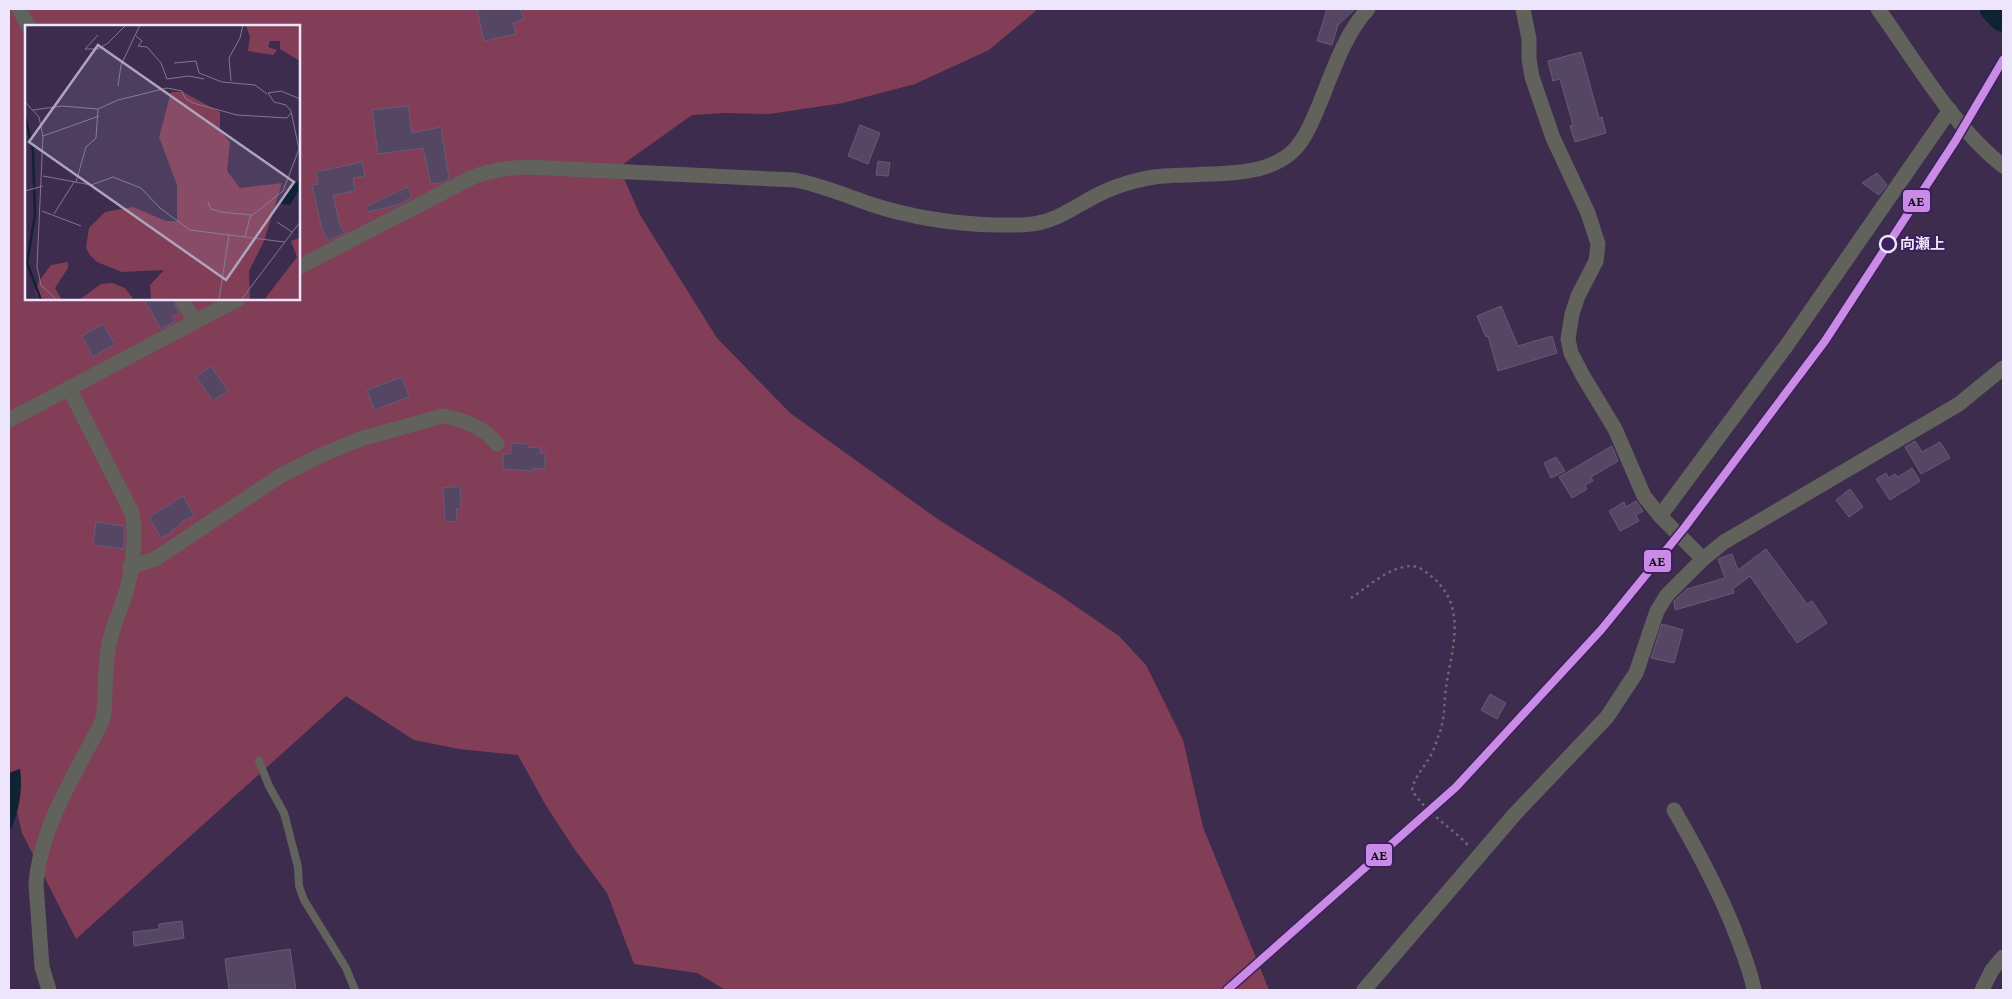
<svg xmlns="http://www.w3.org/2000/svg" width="2012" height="999" viewBox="0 0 2012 999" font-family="'Crimson Pro','Noto Sans JP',serif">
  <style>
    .forest { fill: #833e57; fill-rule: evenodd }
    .water { fill: #102335 }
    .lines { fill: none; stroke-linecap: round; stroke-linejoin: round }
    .river { stroke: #102335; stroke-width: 28 }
    .building { fill: #554763; stroke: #675a77 }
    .path { stroke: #6d6a6e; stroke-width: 2.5; stroke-dasharray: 2.5 4; stroke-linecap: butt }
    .lane { stroke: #61625c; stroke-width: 8 }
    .street { stroke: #61625c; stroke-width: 15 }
    .rail-1-casing { stroke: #3c1f5b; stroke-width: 11 }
    .rail-1 { stroke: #ca8be6; stroke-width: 8 }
    .stop-dot { fill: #3c1f5b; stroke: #ede5fb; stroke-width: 2.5 }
    .labels { text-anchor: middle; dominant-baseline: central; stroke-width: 4; stroke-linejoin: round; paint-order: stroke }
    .stop-label { font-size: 15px; font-weight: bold; fill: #ede5fb; stroke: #3c1f5b; text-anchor: start }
    .inset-river { fill: none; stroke: #102335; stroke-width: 2.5 }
    .inset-road { fill: none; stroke: #837693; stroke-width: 1 }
    .view { fill: #afa4be; fill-opacity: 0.15; stroke: #afa4be; stroke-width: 2.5 }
    .inset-edge { fill: none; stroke: #ede5fb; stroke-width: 2.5 }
    .line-badge { stroke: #3c1f5b; stroke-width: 2 }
    .pale-badge-label { font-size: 14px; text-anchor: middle; font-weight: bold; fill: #111 }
  </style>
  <rect width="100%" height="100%" fill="#3d2c4e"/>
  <path class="forest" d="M9,9H1038L989,50L915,84L843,103L769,114L726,113L692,115L619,167L640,215L717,338L790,413L939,520L1058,594L1119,636L1146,665L1183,740L1203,827L1269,990H733L724,989L697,973L634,964L607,893L573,847L545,804L518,755L459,749L414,740L346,696L76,939L22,833L9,776ZM26,26H299V299H26Z"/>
  <path class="water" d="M20,769C23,789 19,814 9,832V774L11,772Z"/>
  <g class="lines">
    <path class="river" d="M1994,9L2003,18"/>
  </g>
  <g class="building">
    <path d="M477,9H520L524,19L513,23L516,34L484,41Z"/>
    <path d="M1327,9H1355L1338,25L1332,45L1317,41Z"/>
    <path d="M1581,52L1599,118L1602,117L1606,133L1575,142L1570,126L1573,125L1560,79L1553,81L1548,61Z"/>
    <path d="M408,106L412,133L441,127L449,179L444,182L431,184L423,148L378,154L372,110Z"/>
    <path d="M860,125L880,133L868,164L848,156Z"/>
    <path d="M878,161L890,163L888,176L876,175Z"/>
    <path d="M362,162L365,176L353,178L355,191L333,195L340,225L345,233L328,241L322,229L312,185L318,184L316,172Z"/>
    <path d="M1877,173L1887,185L1879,195L1862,183Z"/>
    <path d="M407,187L412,197L398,205L368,212L366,207Z"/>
    <path d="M144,299H173L179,313L172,317L175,321L161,329Z"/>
    <path d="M1501,306L1518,346L1552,336L1557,353L1498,371L1488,336L1486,337L1477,316Z"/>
    <path d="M103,324L115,344L93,357L82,336Z"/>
    <path d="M211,366L228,391L213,401L196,377Z"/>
    <path d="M402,377L409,397L374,410L367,390Z"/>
    <path d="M1915,441L1922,452L1940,442L1950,458L1921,474L1905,447Z"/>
    <path d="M511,443L528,444V447L541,448L540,453H545V469L533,468V471L503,469V454H511Z"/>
    <path d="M1612,446L1618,461L1591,477L1593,481L1585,485L1587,489L1572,498L1559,477Z"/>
    <path d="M1556,457L1565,471L1551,478L1544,463Z"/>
    <path d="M1912,468L1920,481L1890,500L1876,479L1886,473L1889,478L1895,474L1898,477Z"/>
    <path d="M460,486L461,508L456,509L457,521L445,522L443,488Z"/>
    <path d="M1850,489L1863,507L1849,517L1836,500Z"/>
    <path d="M183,496L194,516L181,522L182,524L172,530V532L161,538L149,517Z"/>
    <path d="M1636,501L1643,511L1636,515L1639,521L1620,531L1609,511L1624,502L1626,507Z"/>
    <path d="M96,522L124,526V549L93,545Z"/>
    <path d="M1766,549L1807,604L1812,601L1827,623L1797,643L1750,576L1733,589L1734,593L1675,610L1674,601L1687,589L1725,578L1718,559L1732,554L1738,570Z"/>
    <path d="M1662,624L1683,630L1674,663L1651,658Z"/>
    <path d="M1490,694L1506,703L1497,719L1481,710Z"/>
    <path d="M182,921L184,938L134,946L133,932L159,929V924Z"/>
    <path d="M290,949L296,990H229L225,959Z"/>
  </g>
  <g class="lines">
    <path class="path" d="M1351,598C1369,586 1389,567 1411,566C1419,566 1426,572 1431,576C1468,606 1452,648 1446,687C1444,702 1445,717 1440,732C1437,739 1435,747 1432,753C1425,767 1415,775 1412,790C1425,812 1451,827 1469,846"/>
    <path class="lane" d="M259,761L269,786L284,813L298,867L299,886L304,900L346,968L355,990"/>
    <g class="street">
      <path d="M19,9L28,26"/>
      <path d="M1523,9L1529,39V59L1532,77L1553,138L1588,213L1598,244L1596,261L1578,296L1572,314L1568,339L1571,353L1583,376L1615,429L1644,496L1660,516L1703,559"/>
      <path d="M1878,9C1915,60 1953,127 2003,166"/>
      <path d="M299,267L471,178C489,170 507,168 527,167L795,180C821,185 845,195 870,204C913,218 952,224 997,225C1011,225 1025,226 1038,223C1055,220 1068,211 1083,203C1104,190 1129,181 1154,177C1196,171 1259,182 1292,152C1304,141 1311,124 1317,110C1331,77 1344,34 1368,9"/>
      <path d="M182,299L195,322"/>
      <path d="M9,420L238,299"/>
      <path d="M1660,516L1787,345L1950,110"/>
      <path d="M130,567L155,559L280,476L315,458L360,439L443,416C463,420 483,426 497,444"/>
      <path d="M1674,810C1699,853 1722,896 1739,942C1745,958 1751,973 1754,990"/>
      <path d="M49,990L42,967L36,884C40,828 76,772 102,722L104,713C106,689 104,663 110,640C114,623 122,606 127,589C133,564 137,538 132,513L69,388"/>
      <path d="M1364,990L1514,815L1607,717L1636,673L1657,611L1667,595L1703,559L1724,542L1959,404L2003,368"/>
      <path d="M1982,990L1992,970L2003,957"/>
    </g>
    <g class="rail-1-casing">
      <path id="rail-1" d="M1227,990L1456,787L1601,630L1685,527L1825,341L1956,140L2003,60"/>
    </g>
    <use href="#rail-1" class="rail-1"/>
  </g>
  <circle class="stop-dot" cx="1888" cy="244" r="8"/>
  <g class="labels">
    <g class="stop-label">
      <text x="1900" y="244">向瀬上</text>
    </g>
  </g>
  <g transform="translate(25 25)">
    <rect width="275" height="275" fill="#3d2c4e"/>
    <path d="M221,0H275V36L255,24V16H245L243,22L252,25L248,30L223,26L225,12ZM146,67H158L195,87V106L205,117L202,146L215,163L257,158L239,216L224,246L225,275H126L125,260L139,245L97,247L72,237L64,229L61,222L64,203L80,187L108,182L141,196H152V160L134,112ZM275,213V275H239L272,232L266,216ZM43,237V243L30,263L37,275H15L10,266L14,256L26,240ZM87,258L100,263L109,275H54L76,259Z" fill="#833e57"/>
    <path d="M275,155L274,165L265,180L251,178L260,171L264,162Z" fill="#102335"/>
    <path class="inset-river" d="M0,91L8,126L10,190L2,238L16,275"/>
    <path class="inset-road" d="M73,10L60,24H73L83,18L101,0M111,11L117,16L113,21L122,22L136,38L142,54L164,51L179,54M149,38L171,36L174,48L197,57L230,60L242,69M206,56L204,33L215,13L218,0M93,61L96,40L115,0M0,77L14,92L18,111L12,242L16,260L32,275M8,85L37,81L73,84L93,75L142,63L157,66L160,73L168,78L212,90L262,93L266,88M18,111L74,91M18,151L66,160L88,152L116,163L135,183L165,205L259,217M51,157L61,122L71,113L73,84M0,166L18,161M183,177L186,184L196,187L227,190M17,186L56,201M29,189L49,157M252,197L267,207M220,212L225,192L258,166L274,124L266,86L261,80L249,77L243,68L256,66L275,74M194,275L204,210M216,275L275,197"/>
    <path class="view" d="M73,20L269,157L201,255L4,117Z"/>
    <rect width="275" height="275" class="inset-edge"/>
  </g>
  <g class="line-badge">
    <rect x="1902" y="189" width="29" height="24" rx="5" fill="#ca8be6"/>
    <rect x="1643" y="549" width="29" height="24" rx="5" fill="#ca8be6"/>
    <rect x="1365" y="843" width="28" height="24" rx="5" fill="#ca8be6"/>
  </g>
  <g class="pale-badge-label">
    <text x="1916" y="206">AE</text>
    <text x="1657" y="566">AE</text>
    <text x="1379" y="860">AE</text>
  </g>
  <rect width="2012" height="999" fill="none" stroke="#ede5fb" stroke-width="20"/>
</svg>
